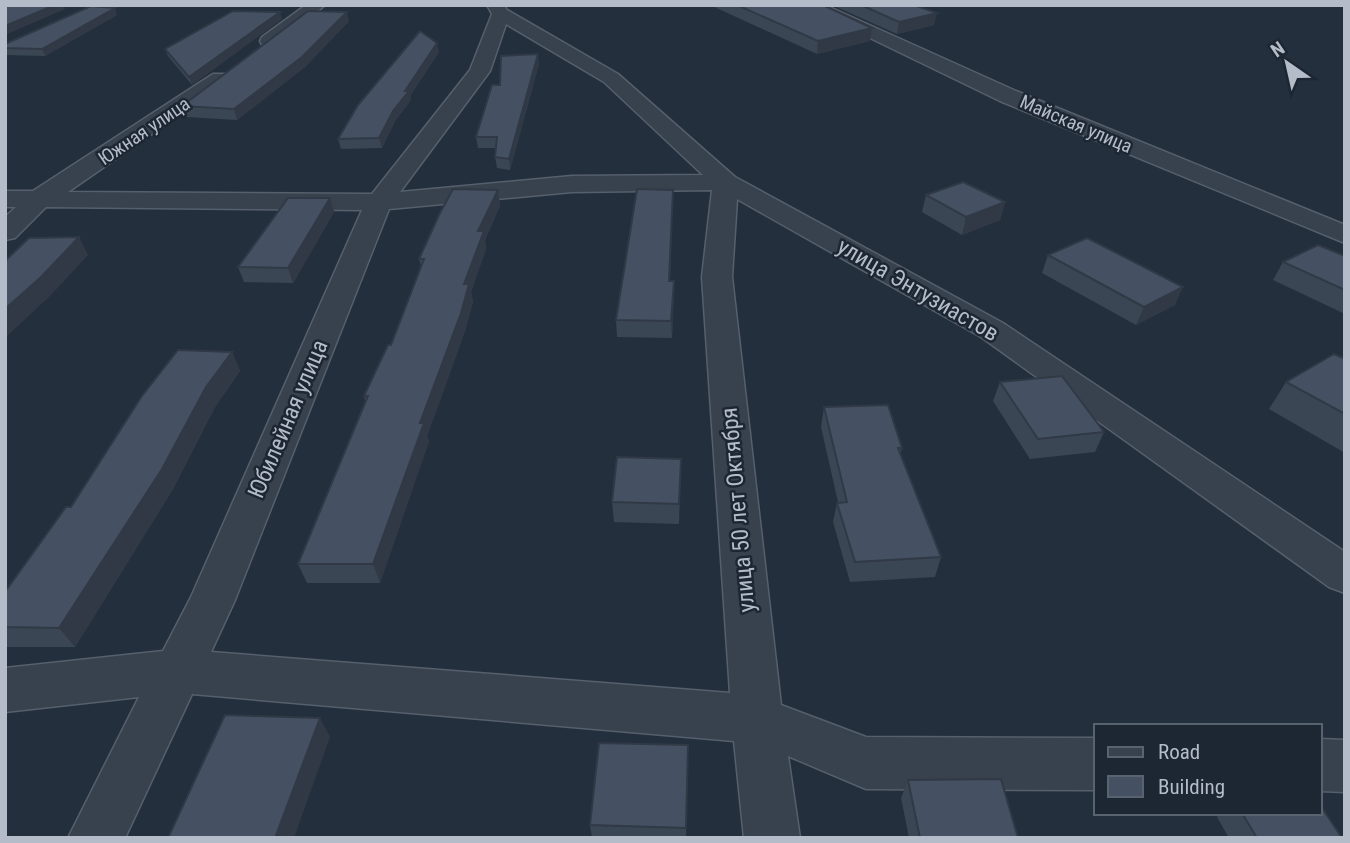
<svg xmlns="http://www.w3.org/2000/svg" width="1350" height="843" viewBox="0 0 1350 843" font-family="'Roboto Condensed',sans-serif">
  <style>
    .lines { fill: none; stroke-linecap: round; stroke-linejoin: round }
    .minor-casing { stroke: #565f6c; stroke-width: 3 }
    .minor { fill: #38414e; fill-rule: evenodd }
    .wall { fill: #3b4654 }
    .shaded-wall { fill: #303945 }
    .building { fill: #455162; stroke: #303945; stroke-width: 2 }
    .labels { text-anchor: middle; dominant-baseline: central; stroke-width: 5; stroke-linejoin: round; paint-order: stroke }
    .far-street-label { font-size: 19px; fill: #b4bcc9; stroke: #1d2633 }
    .street-label { font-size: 23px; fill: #b4bcc9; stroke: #1d2633 }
  </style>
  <rect width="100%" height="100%" fill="#242f3e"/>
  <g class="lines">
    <g class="minor-casing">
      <g id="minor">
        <path d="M306,5H325L276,45H262L260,41L262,37Z"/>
        <path d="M487,5H504L507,10L618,74L735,177L1003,323L1345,552V593L1329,587L981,337L737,199L732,277L781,705L866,737L1096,738V790L866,789L788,756L800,838H744L734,741L192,694L125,838H68L139,697L5,712V668L163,651L191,597L362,210L46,207L15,238L5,240V217L16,207H5V191H33L213,74H227L230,78L227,82L68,192L372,194L470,70L492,14ZM506,24L604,82L703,175L572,176L400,192L490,71ZM712,190L702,277L730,693L211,652L235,600L389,209L572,192Z"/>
        <path d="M802,5H825L1016,91L1345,225V243L1000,101Z"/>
        <path d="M1320,739L1345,740V792L1320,791Z"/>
      </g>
    </g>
    <use href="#minor" class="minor"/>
  </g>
  <g class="wall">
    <path d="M710,5H823L872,28L870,41L817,54Z"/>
    <path d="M832,5H914L934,25L897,34Z"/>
    <path d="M117,15L45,56L5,55V44Z"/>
    <path d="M282,19L192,85L168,56L165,49Z"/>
    <path d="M349,21L305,67L237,120L186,117L182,106Z"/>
    <path d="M439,52L410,96L411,100L395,121L382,148L341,149L338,139Z"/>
    <path d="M539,64L510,170L497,168L495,157L496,148H478L476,137L500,85Z"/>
    <path d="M498,190L500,206L485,240L486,249L471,292L473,302L465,331L427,436L429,441L380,583H307L298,564L365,401L364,396L391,345L421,266L419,259Z"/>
    <path d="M673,190L670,281H674L672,338L617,337L616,320Z"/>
    <path d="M926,195L1005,202L1000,220L962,235L922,212Z"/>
    <path d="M330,198L334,212L293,283L244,282L238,267Z"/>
    <path d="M1048,255L1175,305L1136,325L1042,273Z"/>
    <path d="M1345,256V314L1273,280L1283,262Z"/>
    <path d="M232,352L240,371L215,407L173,489L75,647H5V592L71,507Z"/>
    <path d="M1345,359V453L1269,409L1286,382Z"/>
    <path d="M1000,382L1104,432L1095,452L1030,459L993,401Z"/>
    <path d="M824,407L902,448L900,455L941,557L935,577L850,582L833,522L837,503L838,502L821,427Z"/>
    <path d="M681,459L679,524L614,522L612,502Z"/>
    <path d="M688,745L686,838H592L590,825Z"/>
    <path d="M908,780L1018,838H909L901,798Z"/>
    <path d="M1220,813H1320L1342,838H1229L1217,817Z"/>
  </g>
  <g class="shaded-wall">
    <path d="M55,5H63L65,9L5,35V26Z"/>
    <path d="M115,8L117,15L45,56L42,49Z"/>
    <path d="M280,12L282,19L192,85L189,77Z"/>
    <path d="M347,12L349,21L305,67L237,120L234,109Z"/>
    <path d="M937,13L934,25L897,34L899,22Z"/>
    <path d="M872,28L870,41L817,54L818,41Z"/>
    <path d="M437,43L439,52L410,96L411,100L395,121L382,148L379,138L393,111L405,91Z"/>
    <path d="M538,54L539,64L510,170L509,159Z"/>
    <path d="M498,190L500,206L485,240L486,249L471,292L473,302L465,331L427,436L429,441L380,583L373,564L464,284L478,231Z"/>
    <path d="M330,198L334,212L293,283L288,268Z"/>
    <path d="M1005,202L1000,220L962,235L966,217Z"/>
    <path d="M79,237L88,255L51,295L5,338V309Z"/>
    <path d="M674,281V298L672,338L671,321Z"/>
    <path d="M1183,287L1175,305L1136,325L1144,307Z"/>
    <path d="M232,352L240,371L215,407L173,489L75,647L59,628L206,387Z"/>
    <path d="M320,718L330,737L294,838H275Z"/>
  </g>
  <g class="building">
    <path d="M5,5H55L5,26Z"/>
    <path d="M737,5H823L872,28L818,41Z"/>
    <path d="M861,5H914L937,13L899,22Z"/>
    <path d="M91,6L115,8L42,49L5,48V44Z"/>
    <path d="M233,11L280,12L189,77L165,49Z"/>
    <path d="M308,11L347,12L302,57L234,109L182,106Z"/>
    <path d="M420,31L437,43L405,91H409L393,111L379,138L338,139L358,105Z"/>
    <path d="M538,54L509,159L495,157L497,137H476L492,85H500L501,56Z"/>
    <path d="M963,182L1005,202L966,217L926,195Z"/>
    <path d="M453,189L498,190L478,231H484L464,284H469L461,313L420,423H424L373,564H298L368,396H364L388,345H391L424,259H419L440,213Z"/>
    <path d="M637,189L673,190L669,281H674L671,321L616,320Z"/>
    <path d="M288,198H330L288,268L238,267Z"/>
    <path d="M79,237L41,277L5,309V261L29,238Z"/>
    <path d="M1087,238L1183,287L1144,307L1048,255Z"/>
    <path d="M1318,245L1345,256V290L1283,262Z"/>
    <path d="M178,350L232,352L206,387L162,469L59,628L5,627V592L66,507H71L142,396Z"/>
    <path d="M1334,354L1345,359V414L1286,382Z"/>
    <path d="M1062,376L1104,432L1038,439L1000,382Z"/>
    <path d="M888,405L902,448H898L941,557L855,562L837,503L847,502L824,407Z"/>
    <path d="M617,457L681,459L679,504L612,502Z"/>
    <path d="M225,715L320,718L275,838H168Z"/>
    <path d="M599,743L688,745L686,828L590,825Z"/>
    <path d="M1001,779L1018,838H920L908,780Z"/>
    <path d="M1320,805L1342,838H1257L1242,813H1320Z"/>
  </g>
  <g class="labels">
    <g class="far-street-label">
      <text transform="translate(1076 124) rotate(23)">Майская улица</text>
      <text transform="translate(144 131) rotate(-34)">Южная улица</text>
    </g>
    <g class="street-label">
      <text transform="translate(918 290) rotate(30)">улица Энтузиастов</text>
      <text transform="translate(288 419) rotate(-67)">Юбилейная улица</text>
      <text transform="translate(738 510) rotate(-95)">улица 50 лет Октября</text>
    </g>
  </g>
  <rect width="1350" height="843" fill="none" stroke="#b4bcc9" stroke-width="14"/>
  <rect x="1094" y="724" width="228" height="91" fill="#1d2633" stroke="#59626f" stroke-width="2"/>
  <rect x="1108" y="747" width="35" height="10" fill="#38414e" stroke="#59626f" stroke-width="2"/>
  <text x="1158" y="759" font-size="21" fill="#b4bcc9">Road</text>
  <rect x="1108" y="776" width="35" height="21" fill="#455162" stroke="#59626f" stroke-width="2"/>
  <text x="1158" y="794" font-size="21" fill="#b4bcc9">Building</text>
  <g transform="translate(1287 63) rotate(326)" stroke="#1d2633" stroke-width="5" paint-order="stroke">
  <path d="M0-5L12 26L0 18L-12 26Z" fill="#b4bcc9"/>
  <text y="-10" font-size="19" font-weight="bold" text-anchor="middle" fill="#b4bcc9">N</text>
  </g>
</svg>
